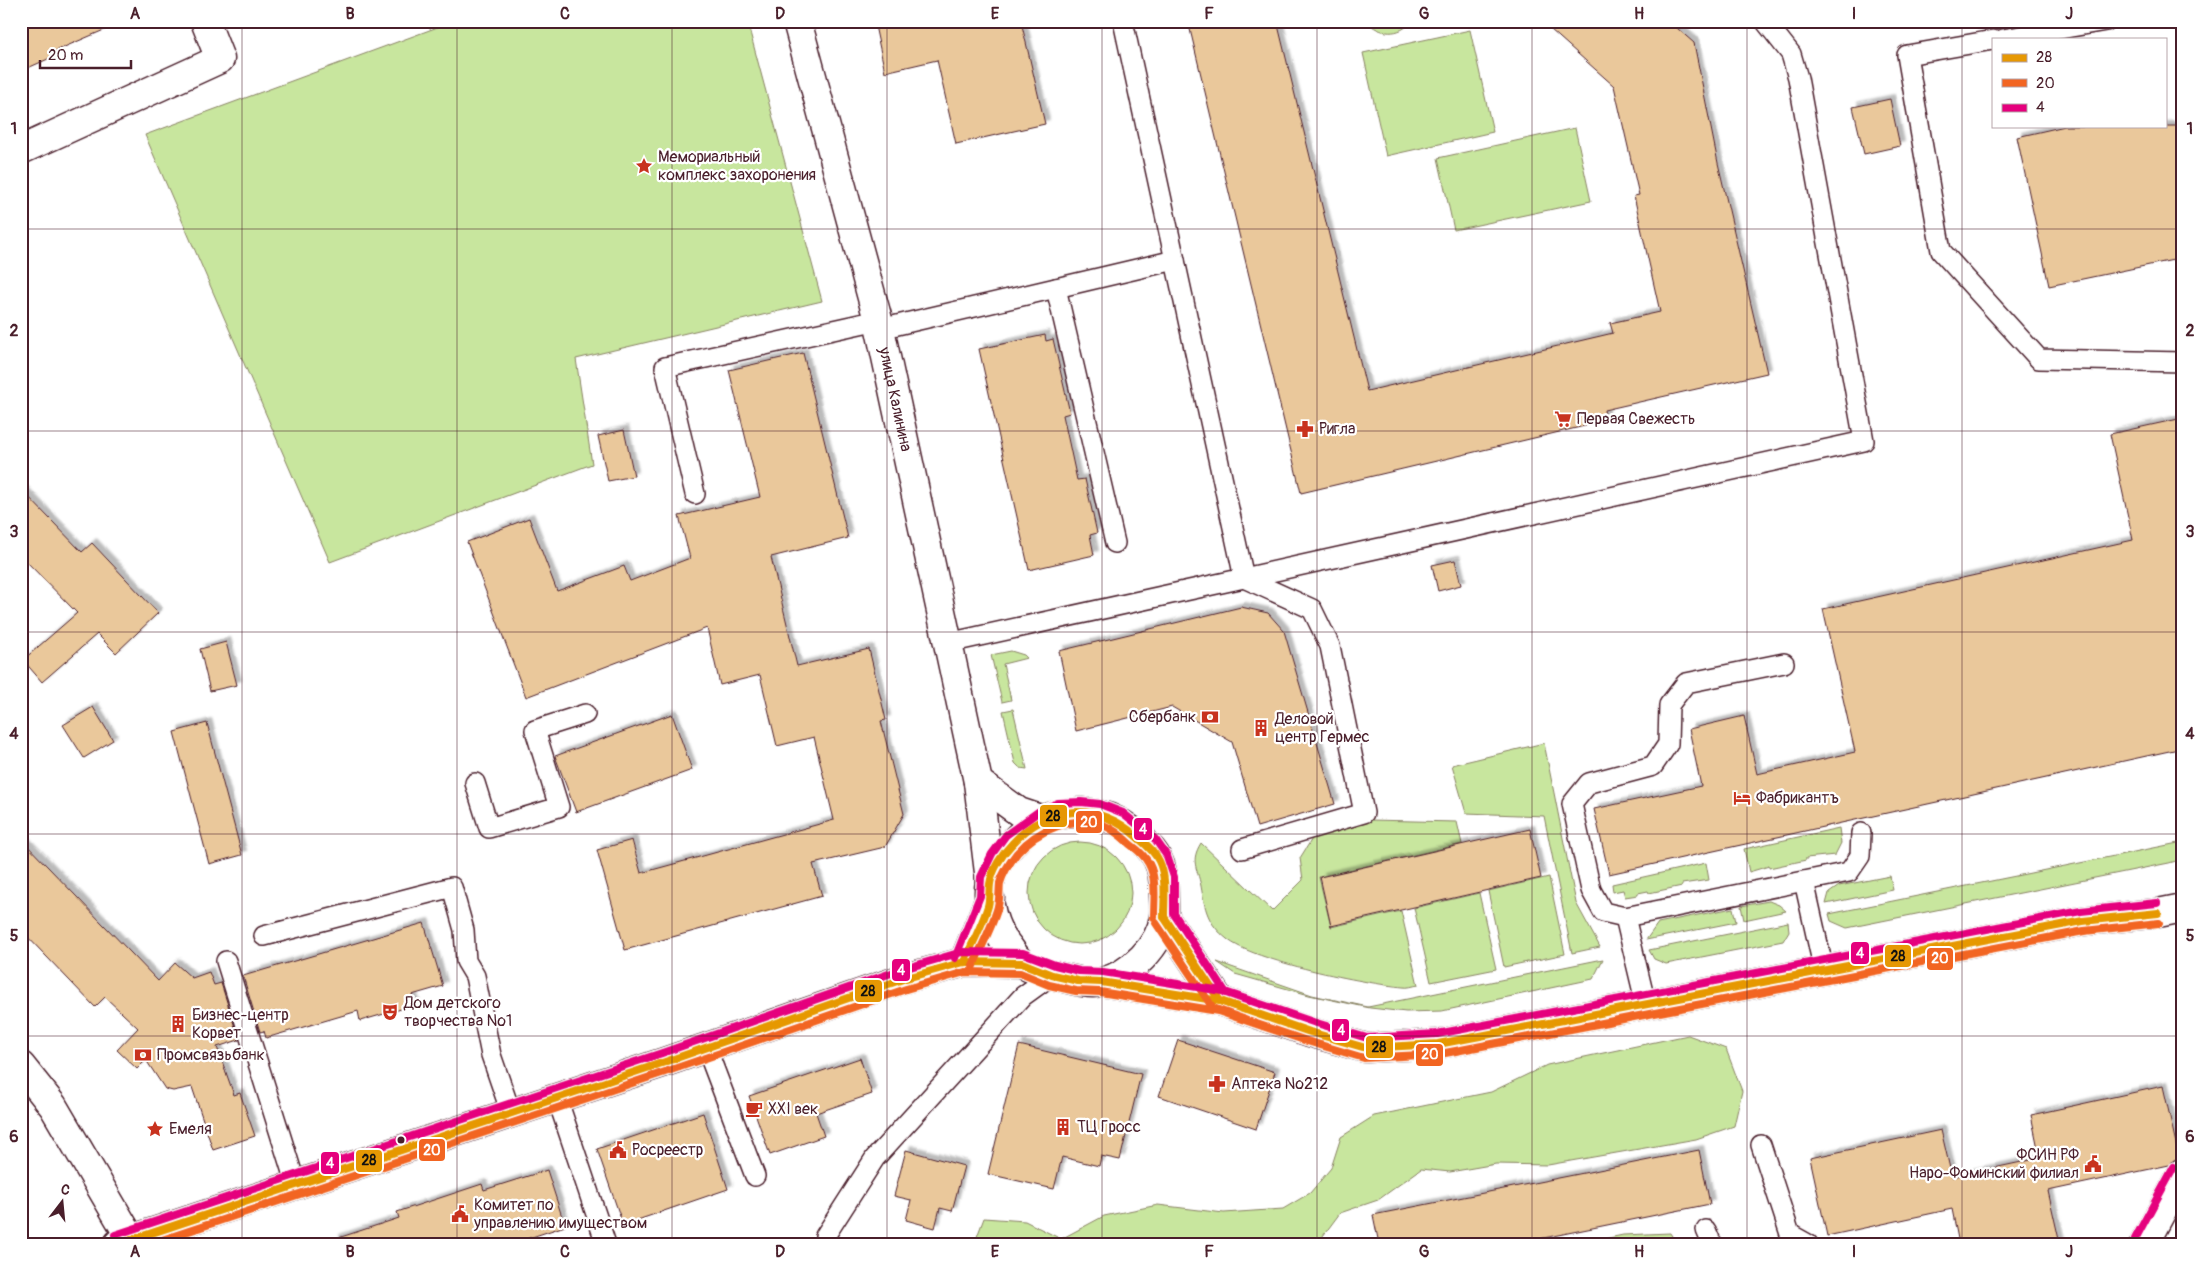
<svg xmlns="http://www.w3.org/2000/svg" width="2204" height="1265" viewBox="0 0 2204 1265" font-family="Pangolin,sans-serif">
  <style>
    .green { fill: #c8e69e; stroke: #898264 }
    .building { fill: #eac89b; stroke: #4a1f2b; filter: url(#shadow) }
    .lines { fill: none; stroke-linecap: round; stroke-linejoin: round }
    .lane-casing { stroke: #4a1f2b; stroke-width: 22 }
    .street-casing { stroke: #4a1f2b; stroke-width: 31 }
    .secondary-casing { stroke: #4a1f2b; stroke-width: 31 }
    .lane { stroke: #fff; stroke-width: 19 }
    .street { stroke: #fff; stroke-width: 28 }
    .secondary { stroke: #fff; stroke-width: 28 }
    .bus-1-casing { stroke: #fff; stroke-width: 11 }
    .bus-2-casing { stroke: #fff; stroke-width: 11 }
    .bus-3-casing { stroke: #fff; stroke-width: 11 }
    .bus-1 { stroke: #e69804; stroke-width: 8 }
    .bus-2 { stroke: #f26522; stroke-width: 8 }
    .bus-3 { stroke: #e5007d; stroke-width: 8 }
    .grid { fill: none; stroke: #4a1f2b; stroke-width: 1; stroke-opacity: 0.55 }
    .bus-dot { fill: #4a1f2b; stroke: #fff; stroke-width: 2 }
    .labels { text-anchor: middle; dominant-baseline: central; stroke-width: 4.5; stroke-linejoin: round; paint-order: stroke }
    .poi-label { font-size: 16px; fill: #4a1f2b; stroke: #fff; text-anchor: start }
    .street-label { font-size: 16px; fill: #4a1f2b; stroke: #fff }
    .line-badge { stroke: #fff; stroke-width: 2 }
    .badge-label { font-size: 14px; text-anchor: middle; font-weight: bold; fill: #fff }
    .pale-badge-label { font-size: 14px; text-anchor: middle; font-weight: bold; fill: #111 }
    .neatline { fill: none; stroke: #4a1f2b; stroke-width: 2 }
    .grid-label { font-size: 16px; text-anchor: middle; font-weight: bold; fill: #4a1f2b }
  </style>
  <defs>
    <filter id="shadow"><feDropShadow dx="4.5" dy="-4.5" stdDeviation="1" flood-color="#0004"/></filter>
  </defs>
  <rect width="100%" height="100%" fill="#fff"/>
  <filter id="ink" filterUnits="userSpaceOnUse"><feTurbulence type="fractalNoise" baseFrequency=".02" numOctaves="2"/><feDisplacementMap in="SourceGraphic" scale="10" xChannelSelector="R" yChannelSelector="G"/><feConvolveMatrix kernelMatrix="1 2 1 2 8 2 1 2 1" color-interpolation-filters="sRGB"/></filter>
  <g filter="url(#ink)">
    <g class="green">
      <path d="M454,21H747L822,301L576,359L592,464L330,562L145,135Z"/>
      <path d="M1366,21H1412C1399,37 1380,35 1366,21Z"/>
      <path d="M1470,30L1493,132L1386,156L1363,53Z"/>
      <path d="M1575,128L1591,201L1454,230L1438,158Z"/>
      <path d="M1011,651L1024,655L1027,658L1003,664L1011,700L1002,702L991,655Z"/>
      <path d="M1013,709L1027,769L1020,768L1015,763L1003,711Z"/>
      <path d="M1544,743L1576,903L1600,947L1572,953L1544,816L1466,813L1452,765Z"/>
      <path d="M1370,820L1457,822L1462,844L1319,877L1331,927L1401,911L1418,985C1413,986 1408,988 1403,987C1367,984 1253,961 1227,939C1207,923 1205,909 1201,886C1197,867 1190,861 1201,843L1272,911L1303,880L1300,858L1315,834Z"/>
      <path d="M1839,828L1841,843L1835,855L1806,858V860L1769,868V866L1749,872L1744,849Z"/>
      <path d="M2183,842V859L2169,863L1847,928L1831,921L1829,914Z"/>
      <circle cx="1080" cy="893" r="51"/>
      <path d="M1706,863L1709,880L1682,884V886L1649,893L1648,891L1638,893V895L1625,897L1623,890L1613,892L1612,884Z"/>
      <path d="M1890,876L1893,890L1826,904L1829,893L1839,886Z"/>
      <path d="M1549,877L1565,954L1504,967L1488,891Z"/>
      <path d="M1479,893L1496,969L1431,982L1414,908Z"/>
      <path d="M1769,901L1779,905L1786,911L1744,920L1741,906Z"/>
      <path d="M1733,908L1736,922L1646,940L1658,923Z"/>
      <path d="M1788,922L1789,931L1783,941L1666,964L1654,959L1649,950Z"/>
      <path d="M1603,959L1593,979L1442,1011L1406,1012L1370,1008L1309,995L1235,974L1217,962L1312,995L1368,1007Z"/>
      <path d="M1688,1035L1726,1049L1742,1091L1734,1126L1696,1139L1548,1165L1496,1164L1450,1172L1421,1169L1378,1200L1340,1213L1317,1244H977L975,1242L984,1218L1025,1221L1061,1239L1104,1216L1158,1205L1224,1213L1283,1209L1310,1193L1331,1168L1341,1137L1374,1116L1491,1092L1547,1065Z"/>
      <path d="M1670,1233L1677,1244H1580L1623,1235Z"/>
    </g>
    <g class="building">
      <path d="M21,21H125L55,51L57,55L21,71Z"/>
      <path d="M874,21H1021L1045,124L956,144L937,60L885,72Z"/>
      <path d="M1188,21H1277L1367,391L1613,333L1610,323L1660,312L1634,196L1639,195L1614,86L1541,21H1669L1694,43L1718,163L1767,373L1604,410L1606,421L1301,493Z"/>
      <path d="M1890,99L1900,146L1864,154L1853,107Z"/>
      <path d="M2065,126H2183V258L2049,286L2017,137Z"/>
      <path d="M1045,335L1046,341L1053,339L1070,413L1063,415L1077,480L1085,479L1097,533L1090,535L1094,555L1029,570L979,349Z"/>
      <path d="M803,353L848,538L771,557L797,666L869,649L886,720L881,721L904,814L885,847L813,864L822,896L625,950L597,850L632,840L641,873L834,820L814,737L777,746L760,675L720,685L707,628L526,697L467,542L529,518L557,591L624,566L630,581L690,558L679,516L760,497L729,370Z"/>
      <path d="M2183,418V748L1609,874L1594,809L1701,786L1689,729L1744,716L1757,774L1855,752L1823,609L2133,540L2110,434Z"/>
      <path d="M624,430L634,476L608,481L598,436Z"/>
      <path d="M21,489L82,552L92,543L158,613L116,653L97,634L42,682L23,660L77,613L21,556Z"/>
      <path d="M1455,560L1461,585L1438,591L1432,565Z"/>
      <path d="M1241,607L1268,613L1284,631L1335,804L1257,827L1232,742L1172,707L1076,731L1059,651Z"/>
      <path d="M226,642L237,685L210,691L200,649Z"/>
      <path d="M93,707L113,740L84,758L63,725Z"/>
      <path d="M672,714L692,770L576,812L555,756Z"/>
      <path d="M207,723L242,855L209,864L174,732Z"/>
      <path d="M1530,829L1541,878L1331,926L1320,877Z"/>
      <path d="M21,839L158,981L175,963L192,978L209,972L214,985L221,983L239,1040L217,1047L234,1095L240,1093L255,1136L213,1150L192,1087L173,1091L165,1089L146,1060L137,1069L117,1050L138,1028L105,997L95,1007L21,930Z"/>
      <path d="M424,923L443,986L412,995L415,1005L360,1021L358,1011L266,1038L264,1031L260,1032L243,976Z"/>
      <path d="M1178,1040L1275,1072L1256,1129L1159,1096Z"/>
      <path d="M1019,1045L1141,1074L1120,1160L1101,1156L1099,1166L1062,1157L1054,1189L988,1174Z"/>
      <path d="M860,1058L872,1094L816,1113L824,1136L770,1155L749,1096Z"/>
      <path d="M2163,1086L2179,1157L2169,1165L2048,1191L2060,1244H1959L1952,1209L1827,1236L1810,1158L1941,1130L1952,1177L2040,1158L2031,1115Z"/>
      <path d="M703,1113L728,1189L623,1225L597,1149Z"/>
      <path d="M906,1150L964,1166L952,1211L940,1208L935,1228L906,1220L911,1200L894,1196Z"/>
      <path d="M1699,1150L1710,1204L1514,1244H1379L1373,1215Z"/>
      <path d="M547,1170L565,1226L511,1244H336L335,1239L399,1218L397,1212L482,1184L484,1190Z"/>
    </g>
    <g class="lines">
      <g class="lane-casing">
        <g id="lane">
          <path d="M1123,21L1244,578L1864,441L1798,78L1791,54L1765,21"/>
          <path d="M2003,39L2106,21"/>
          <path d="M1993,40L1907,55L1941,251L2039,359L2183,362"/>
          <path d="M1056,288L1175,260"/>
          <path d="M880,329L1056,288L1115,543"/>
          <path d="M695,494L665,367L878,320"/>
          <path d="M948,643L1244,578L1312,609L1330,646L1364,813L1242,849"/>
          <path d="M1784,663L1686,683L1669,705L1668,744L1653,766L1589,783L1572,804L1591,890L1603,912L1625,917L1849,872L1860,856L1861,833"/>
          <path d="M475,783L489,828L559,807L535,730L585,714"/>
          <path d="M1804,881L1824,971"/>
          <path d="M1625,917L1646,1005"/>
          <path d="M264,936L452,887L464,930L466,961L475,976L491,1055L511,1113"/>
          <path d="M226,961L296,1185"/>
          <path d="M706,1047L755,1176"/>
          <path d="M557,1098L606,1244"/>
          <path d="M1761,1145L1790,1234L1808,1244"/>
          <path d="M1706,1230L1712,1244"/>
          <path d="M825,1236L875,1158L1023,996L1052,975"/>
        </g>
      </g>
      <g class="street-casing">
        <g id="street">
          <path d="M21,150L220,59L205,21"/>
          <path d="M21,1066L53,1106L131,1239"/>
        </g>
      </g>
      <g class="secondary-casing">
        <g id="secondary">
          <path id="s1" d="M797,21L878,320L978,782L990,881"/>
          <path d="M978,782L1019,812L1043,820"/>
          <path d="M1081,812C1093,813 1106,815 1117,821C1130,828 1152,847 1158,860C1163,870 1164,882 1164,893C1164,901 1165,909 1164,916C1161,946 1130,975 1102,982C1089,985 1073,980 1061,977C1049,975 1031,970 1022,963C1016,959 1012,951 1007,945C994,929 986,903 990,881C996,857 1022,829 1044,819C1056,814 1068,813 1081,812Z"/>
          <path d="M1164,917L1220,1001"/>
          <path d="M964,962L990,898"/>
          <path d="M1101,982L1220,1001L1310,1032L1366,1048L1438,1044L2083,921L2158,913L2183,908"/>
          <path d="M118,1244L665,1062L903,979L964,962L1022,963"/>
          <path d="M2144,1244L2183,1172"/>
        </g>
      </g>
      <use href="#lane" class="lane"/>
      <use href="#street" class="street"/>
      <use href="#secondary" class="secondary"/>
      <g class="bus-1-casing">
        <g id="bus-1">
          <path d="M1164,917L1220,1001L1246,1010"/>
          <path d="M964,962C972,944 982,926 988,906C990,898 989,892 990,884C992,870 1002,854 1012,844C1047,805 1096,801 1136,836C1144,843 1154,850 1159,861C1167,878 1164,899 1164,917"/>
          <path d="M119,1244L665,1062L903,979L964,962L1022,963L1052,975L1078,981L1101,982L1220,1001L1310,1032L1366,1048L1438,1044L2083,921L2158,913"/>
        </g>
      </g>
      <g class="bus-2-casing">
        <g id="bus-2">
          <path d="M1156,923L1213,1008L1243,1019"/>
          <path d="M973,966C981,947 991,929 997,910C1000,901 999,892 1000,883C1003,873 1010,862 1017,853C1037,830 1072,815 1103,825C1114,829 1122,837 1131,845C1138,850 1145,856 1149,864C1157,879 1154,900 1154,917"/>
          <path d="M150,1244L668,1071L906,989L965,972L1020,973L1049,985L1076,991L1100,992L1218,1011L1307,1041L1364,1058L1440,1054L2084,931L2159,923"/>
        </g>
      </g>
      <g class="bus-3-casing">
        <g id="bus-3">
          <path d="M955,958L980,896L981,877L992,854L1006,835L1038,812L1058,803L1081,802L1100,804L1123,813L1155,839L1167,856L1174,877V914L1226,993L1249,1001"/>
          <path d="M115,1235L662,1053L900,970L962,952L1023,953L1055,965L1079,971L1103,972L1222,991L1313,1022L1367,1038L1437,1034L2081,911L2157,903"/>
          <path d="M2135,1239L2174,1167"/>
        </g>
      </g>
      <use href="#bus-1" class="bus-1"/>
      <use href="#bus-2" class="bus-2"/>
      <use href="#bus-3" class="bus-3"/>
    </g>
  </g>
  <path class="grid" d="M242,21V1244M457,21V1244M672,21V1244M887,21V1244M1102,21V1244M1317,21V1244M1532,21V1244M1747,21V1244M1962,21V1244M21,229H2183M21,431H2183M21,632H2183M21,834H2183M21,1036H2183"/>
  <defs>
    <g id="sight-bare" transform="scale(1.35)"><path d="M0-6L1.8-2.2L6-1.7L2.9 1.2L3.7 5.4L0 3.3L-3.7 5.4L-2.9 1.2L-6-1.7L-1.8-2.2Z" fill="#c8321e" stroke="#fff" stroke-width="2.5" paint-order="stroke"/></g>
    <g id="supermarket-bare" transform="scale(1.35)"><path d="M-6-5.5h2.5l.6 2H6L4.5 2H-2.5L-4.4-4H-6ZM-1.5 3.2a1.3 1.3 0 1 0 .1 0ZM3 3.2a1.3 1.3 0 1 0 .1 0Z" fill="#c8321e" stroke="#fff" stroke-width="2.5" paint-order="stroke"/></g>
    <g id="pharmacy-bare" transform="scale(1.35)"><path d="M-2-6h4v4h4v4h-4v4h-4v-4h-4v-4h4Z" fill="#c8321e" stroke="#fff" stroke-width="2.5" paint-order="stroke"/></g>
    <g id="bank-bare" transform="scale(1.35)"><path d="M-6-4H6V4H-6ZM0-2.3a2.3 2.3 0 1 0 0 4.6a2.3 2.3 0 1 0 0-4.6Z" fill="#c8321e" stroke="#fff" stroke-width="2.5" paint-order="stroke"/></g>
    <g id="building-bare" transform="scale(1.35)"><path d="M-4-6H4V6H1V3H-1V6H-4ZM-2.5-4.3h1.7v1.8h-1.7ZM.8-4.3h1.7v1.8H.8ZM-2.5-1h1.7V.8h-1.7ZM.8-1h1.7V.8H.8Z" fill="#c8321e" stroke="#fff" stroke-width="2.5" paint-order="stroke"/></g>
    <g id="hotel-bare" transform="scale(1.35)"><path d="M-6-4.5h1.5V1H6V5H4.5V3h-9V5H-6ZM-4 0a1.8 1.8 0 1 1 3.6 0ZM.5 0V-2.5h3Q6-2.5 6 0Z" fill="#c8321e" stroke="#fff" stroke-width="2.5" paint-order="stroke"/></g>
    <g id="theatre-bare" transform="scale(1.35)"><path d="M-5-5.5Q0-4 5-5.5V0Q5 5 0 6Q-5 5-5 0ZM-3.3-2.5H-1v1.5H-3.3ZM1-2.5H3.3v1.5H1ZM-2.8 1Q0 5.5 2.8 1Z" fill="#c8321e" stroke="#fff" stroke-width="2.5" paint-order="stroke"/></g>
    <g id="cafe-bare" transform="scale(1.35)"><path d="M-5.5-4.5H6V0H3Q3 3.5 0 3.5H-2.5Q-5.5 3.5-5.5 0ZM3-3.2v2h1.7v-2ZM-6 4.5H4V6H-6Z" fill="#c8321e" stroke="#fff" stroke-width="2.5" paint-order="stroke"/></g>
    <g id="civic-bare" transform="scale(1.35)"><path d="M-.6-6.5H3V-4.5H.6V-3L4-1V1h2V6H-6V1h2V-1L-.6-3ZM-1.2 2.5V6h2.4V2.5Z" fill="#c8321e" stroke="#fff" stroke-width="2.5" paint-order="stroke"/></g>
  </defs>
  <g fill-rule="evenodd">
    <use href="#sight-bare" x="644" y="166"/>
    <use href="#supermarket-bare" x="1563" y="419"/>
    <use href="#pharmacy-bare" x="1305" y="429"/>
    <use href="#bank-bare" x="1210" y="717"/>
    <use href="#building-bare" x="1261" y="728"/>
    <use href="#hotel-bare" x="1742" y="798"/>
    <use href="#theatre-bare" x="390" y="1012"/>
    <use href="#building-bare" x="178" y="1024"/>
    <use href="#bank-bare" x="143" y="1055"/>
    <use href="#pharmacy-bare" x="1217" y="1084"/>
    <use href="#cafe-bare" x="754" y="1109"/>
    <use href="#building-bare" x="1063" y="1127"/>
    <use href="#sight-bare" x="155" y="1129"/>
    <use href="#civic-bare" x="618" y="1150"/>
    <use href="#civic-bare" x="2093" y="1164"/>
    <use href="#civic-bare" x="460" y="1214"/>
  </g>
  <circle class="bus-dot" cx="401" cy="1140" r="4.5"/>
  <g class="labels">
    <g class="poi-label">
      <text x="658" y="157">Мемориальный<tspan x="658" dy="18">комплекс захоронения</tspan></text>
      <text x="1577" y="419">Первая Свежесть</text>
      <text x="1319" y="429">Ригла</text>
      <text x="1196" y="717" text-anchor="end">Сбербанк</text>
      <text x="1275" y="719">Деловой<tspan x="1275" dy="18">центр Гермес</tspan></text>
      <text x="1756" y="798">Фабрикантъ</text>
      <text x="404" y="1003">Дом детского<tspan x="404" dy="18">творчества №1</tspan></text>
      <text x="192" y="1015">Бизнес-центр<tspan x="192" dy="18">Корвет</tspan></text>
      <text x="157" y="1055">Промсвязьбанк</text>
      <text x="1231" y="1084">Аптека №212</text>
      <text x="768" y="1109">XXI век</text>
      <text x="1077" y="1127">ТЦ Гросс</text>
      <text x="169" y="1129">Емеля</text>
      <text x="632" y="1150">Росреестр</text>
      <text x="2079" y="1155" text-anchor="end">ФСИН РФ<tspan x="2079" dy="18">Наро-Фоминский филиал</tspan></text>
      <text x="474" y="1205">Комитет по<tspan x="474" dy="18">управлению имуществом</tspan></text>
    </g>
    <g class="street-label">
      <text stroke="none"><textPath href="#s1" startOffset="391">улица Калинина</textPath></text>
    </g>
  </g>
  <g class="line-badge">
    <rect x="1039" y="804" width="29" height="24" rx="5" fill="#e69804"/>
    <rect x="1075" y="810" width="28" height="24" rx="5" fill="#f26522"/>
    <rect x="1133" y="817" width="20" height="24" rx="5" fill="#e5007d"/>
    <rect x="1850" y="941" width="20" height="24" rx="5" fill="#e5007d"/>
    <rect x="1884" y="944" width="28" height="24" rx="5" fill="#e69804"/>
    <rect x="1926" y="947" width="28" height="24" rx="5" fill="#f26522"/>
    <rect x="891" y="958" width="20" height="24" rx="5" fill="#e5007d"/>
    <rect x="854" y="979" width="29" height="24" rx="5" fill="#e69804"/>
    <rect x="1331" y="1018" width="19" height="24" rx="5" fill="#e5007d"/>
    <rect x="1365" y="1035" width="29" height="24" rx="5" fill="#e69804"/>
    <rect x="1415" y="1043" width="29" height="24" rx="5" fill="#f26522"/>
    <rect x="418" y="1138" width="28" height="24" rx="5" fill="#f26522"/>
    <rect x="355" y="1149" width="28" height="24" rx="5" fill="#e69804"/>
    <rect x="320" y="1151" width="20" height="24" rx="5" fill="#e5007d"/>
  </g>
  <g class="badge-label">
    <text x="1089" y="827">20</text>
    <text x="1143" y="834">4</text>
    <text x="1860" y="958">4</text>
    <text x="1940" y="963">20</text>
    <text x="901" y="975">4</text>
    <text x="1341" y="1035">4</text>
    <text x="1430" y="1059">20</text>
    <text x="432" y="1155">20</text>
    <text x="330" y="1168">4</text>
  </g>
  <g class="pale-badge-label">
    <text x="1053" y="821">28</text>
    <text x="1898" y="961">28</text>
    <text x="868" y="996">28</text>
    <text x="1379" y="1052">28</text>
    <text x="369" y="1165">28</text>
  </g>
  <rect width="2204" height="1265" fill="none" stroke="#fff" stroke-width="55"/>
  <rect x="1992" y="38" width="175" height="90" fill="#ffffff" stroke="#b7a5aa"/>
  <rect x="2002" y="54" width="25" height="8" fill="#e69804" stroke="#b7a5aa"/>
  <text x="2036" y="62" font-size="15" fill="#4a1f2b">28</text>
  <rect x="2002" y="79" width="25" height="8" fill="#f26522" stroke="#b7a5aa"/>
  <text x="2036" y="88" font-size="15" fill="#4a1f2b">20</text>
  <rect x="2002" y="104" width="25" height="8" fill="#e5007d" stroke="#b7a5aa"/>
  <text x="2036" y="112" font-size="15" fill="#4a1f2b">4</text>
  <g transform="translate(62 1202) rotate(16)" stroke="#ffffff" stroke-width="4" paint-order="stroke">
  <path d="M0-4L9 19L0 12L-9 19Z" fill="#4a1f2b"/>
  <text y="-8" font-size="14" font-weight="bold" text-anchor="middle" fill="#4a1f2b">С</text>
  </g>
  <path d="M40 60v8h91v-8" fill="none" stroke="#4a1f2b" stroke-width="2.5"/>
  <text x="48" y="60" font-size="15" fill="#4a1f2b" stroke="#ffffff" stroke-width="4" paint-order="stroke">20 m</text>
  <rect x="28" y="28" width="2148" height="1210" class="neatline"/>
  <g class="grid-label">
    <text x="135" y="19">A</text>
    <text x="350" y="19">B</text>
    <text x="565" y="19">C</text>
    <text x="780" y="19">D</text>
    <text x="995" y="19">E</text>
    <text x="1209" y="19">F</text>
    <text x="1424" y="19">G</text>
    <text x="1639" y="19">H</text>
    <text x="1854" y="19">I</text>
    <text x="2069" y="19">J</text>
    <text x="14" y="134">1</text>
    <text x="2190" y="134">1</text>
    <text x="14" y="336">2</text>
    <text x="2190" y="336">2</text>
    <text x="14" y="537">3</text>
    <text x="2190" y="537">3</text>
    <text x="14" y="739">4</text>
    <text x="2190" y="739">4</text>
    <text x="14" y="941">5</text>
    <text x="2190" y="941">5</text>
    <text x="14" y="1142">6</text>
    <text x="2190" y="1142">6</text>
    <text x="135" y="1257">A</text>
    <text x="350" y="1257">B</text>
    <text x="565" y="1257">C</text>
    <text x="780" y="1257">D</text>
    <text x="995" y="1257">E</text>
    <text x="1209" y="1257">F</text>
    <text x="1424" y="1257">G</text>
    <text x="1639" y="1257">H</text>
    <text x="1854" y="1257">I</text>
    <text x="2069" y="1257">J</text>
  </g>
</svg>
